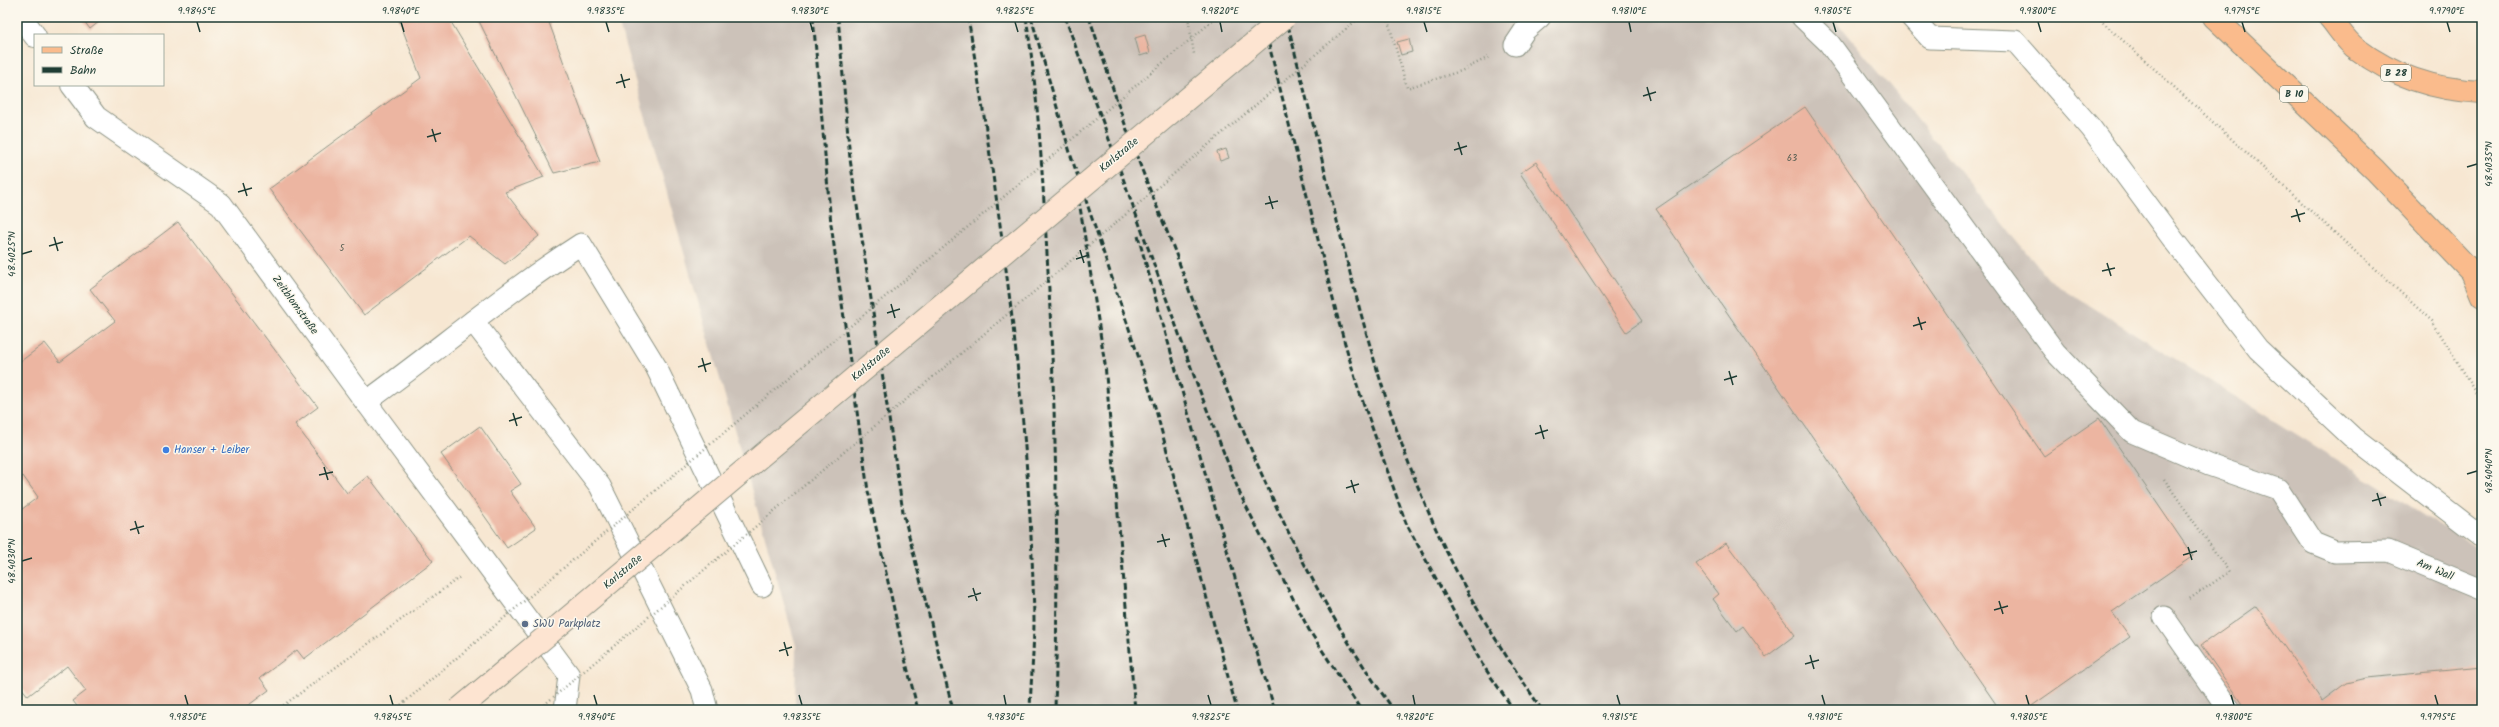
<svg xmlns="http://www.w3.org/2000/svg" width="2499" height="727" viewBox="0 0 2499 727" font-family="Kalam,sans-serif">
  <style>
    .industrial { fill: #ccc2b9 }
    .building { fill: #ecb5a1 }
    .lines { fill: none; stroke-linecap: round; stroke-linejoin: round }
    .lane-casing { stroke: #8b9283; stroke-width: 23 }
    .street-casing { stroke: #8b9283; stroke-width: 24 }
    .primary-casing { stroke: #8b9283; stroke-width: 24 }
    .highway-casing { stroke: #8b9283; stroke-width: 24 }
    .path { stroke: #8b9283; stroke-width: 2.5; stroke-dasharray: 1 3; stroke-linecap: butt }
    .lane { stroke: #fff; stroke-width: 21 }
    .street { stroke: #fff; stroke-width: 22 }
    .primary { stroke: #fabb8c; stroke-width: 22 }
    .highway { stroke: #fabb8c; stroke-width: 22 }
    .rail { stroke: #1f3d34; stroke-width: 3; stroke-dasharray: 6 3; stroke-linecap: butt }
    .secondary-bridge-casing { stroke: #8b9283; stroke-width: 24; stroke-linecap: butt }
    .path-bridge { stroke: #8b9283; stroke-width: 2.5; stroke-dasharray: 1 3; stroke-linecap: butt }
    .secondary-bridge { stroke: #fde4d1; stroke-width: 22 }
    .ticks { fill: none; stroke: #1f3d34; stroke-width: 1.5 }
    .shop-dot { fill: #3f7fe0; stroke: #fbf7ec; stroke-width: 1.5 }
    .service-dot { fill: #5c6f8a; stroke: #fbf7ec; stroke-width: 1.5 }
    .labels { text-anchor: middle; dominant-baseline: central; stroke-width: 3; stroke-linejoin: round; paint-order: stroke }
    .number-label { font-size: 9px; fill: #525b4f }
    .shield { fill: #fbf7ec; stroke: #61756b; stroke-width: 1 }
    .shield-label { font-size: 10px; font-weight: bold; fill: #1f3d34 }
    .street-label { font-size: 11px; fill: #1f3d34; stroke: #fbf7ec }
    .shop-label { font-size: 11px; fill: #366cbe; stroke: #fbf7ec; text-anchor: start }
    .service-label { font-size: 11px; fill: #4e5e75; stroke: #fbf7ec; text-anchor: start }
    .neatline { fill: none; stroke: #1f3d34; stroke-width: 1.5 }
    .ticks-label { font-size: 10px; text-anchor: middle; fill: #1f3d34 }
  </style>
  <rect width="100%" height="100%" fill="#fbf7ec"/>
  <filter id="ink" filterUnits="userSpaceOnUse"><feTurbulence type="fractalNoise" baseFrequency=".025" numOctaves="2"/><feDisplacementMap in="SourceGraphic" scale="8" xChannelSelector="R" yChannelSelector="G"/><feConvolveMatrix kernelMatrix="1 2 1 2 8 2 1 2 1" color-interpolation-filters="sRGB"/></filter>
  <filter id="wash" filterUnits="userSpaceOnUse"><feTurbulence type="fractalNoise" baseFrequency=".012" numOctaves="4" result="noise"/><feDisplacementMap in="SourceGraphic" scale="16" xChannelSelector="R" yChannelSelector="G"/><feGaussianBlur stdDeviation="0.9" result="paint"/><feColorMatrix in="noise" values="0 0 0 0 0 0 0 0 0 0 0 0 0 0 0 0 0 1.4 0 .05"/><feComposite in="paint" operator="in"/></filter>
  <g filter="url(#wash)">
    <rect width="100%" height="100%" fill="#f7e7d2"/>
    <path class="industrial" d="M617,17H1829L1844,30L2049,280L2482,551V710H795L796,646Z"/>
    <g id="blocks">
      <g class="building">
        <path d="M81,17H105L90,29Z"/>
        <path d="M398,17H448L544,177L505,192L539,236L505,264L469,236L364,315L269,189L421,78Z"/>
        <path d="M477,17H547L600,162L554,173Z"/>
        <path d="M1145,35L1150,53L1140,56L1135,38Z"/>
        <path d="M1409,39L1412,52L1401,55L1397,42Z"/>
        <path d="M1805,107L2044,456L2099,418L2193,556L2112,612L2130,637L2026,710H2000L1656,209Z"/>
        <path d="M1226,149L1229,158L1220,161L1217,152Z"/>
        <path d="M1536,162L1642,321L1626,332L1520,173Z"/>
        <path d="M178,222L318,407L295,424L347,493L368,476L433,561L304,659L297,650L260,678L269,690L242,710H80L73,701L86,691L67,666L28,696L17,682V513L38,497L23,476L17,481V364L45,343L60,362L115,321L90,289Z"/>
        <path d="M480,426L521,484L510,491L536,528L507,548L441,454Z"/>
        <path d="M1726,543L1795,635L1766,657L1743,626L1737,631L1713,599L1719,594L1696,564Z"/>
        <path d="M2256,606L2322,701L2346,683L2367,678L2482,667V710H2246L2201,645Z"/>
      </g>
    </g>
  </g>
  <g filter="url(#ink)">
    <use href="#blocks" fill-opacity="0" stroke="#8b9283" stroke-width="1"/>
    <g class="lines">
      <g class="lane-casing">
        <g id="lane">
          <path d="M1802,17L1829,43L2055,352L2132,432L2209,465L2278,489L2313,543L2335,552L2388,551L2482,590"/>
          <path d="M1911,17L1930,38L2015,41L2091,128L2175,242L2258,349L2352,437L2482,537"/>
          <path d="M1515,45L1525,30L1540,17"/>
          <path d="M473,321L600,486L702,690L707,710"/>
          <path d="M2164,617L2229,710"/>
          <path d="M565,710L569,675L366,402C438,350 506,292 581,244L656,367L762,586"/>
        </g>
      </g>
      <g class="street-casing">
        <g id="street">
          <path d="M21,17L35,36"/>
          <path d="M72,85L96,117L221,204L366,402"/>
        </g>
      </g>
      <g class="primary-casing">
        <path id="primary" d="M2329,17C2338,27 2346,42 2357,49C2394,77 2437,90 2482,92"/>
      </g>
      <g class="highway-casing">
        <path id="highway" d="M2214,17L2375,170L2472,272L2482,296"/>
      </g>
      <g class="path">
        <path d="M1188,17L1194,54"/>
        <path d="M1387,17L1407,88L1461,71L1489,57"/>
        <path d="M2097,17L2432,321L2478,395L2482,405"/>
        <path d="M1315,21L1323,17"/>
        <path d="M2164,479L2229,572L2188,600"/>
        <path d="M277,710L460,577"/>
      </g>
      <use href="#lane" class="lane"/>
      <use href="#street" class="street"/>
      <use href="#primary" class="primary"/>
      <use href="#highway" class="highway"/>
      <g class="rail">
        <path d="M813,17L831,224L868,491L905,659L918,710"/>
        <path d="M838,17L850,159L903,512L953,710"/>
        <path d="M968,17C1001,216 1030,417 1034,619C1034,649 1031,680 1030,710"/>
        <path d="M1026,17C1039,101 1043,186 1048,271C1056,417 1059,564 1055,710"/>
        <path d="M1031,17L1071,156L1154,403L1237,710"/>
        <path d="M1065,17L1197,384L1240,494L1309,630L1361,710"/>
        <path d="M1089,17C1106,65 1120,114 1139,162C1151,194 1165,225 1177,257C1234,414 1294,574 1394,710"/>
        <path d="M1262,17L1339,323L1358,388L1406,523L1482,664L1514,710"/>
        <path d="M1286,17C1299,70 1313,123 1326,176C1356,300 1387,424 1441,540C1469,600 1505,655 1542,710"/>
        <path d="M1076,182L1105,364L1135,710"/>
        <path d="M1138,236L1250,631L1275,710"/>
      </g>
      <g class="secondary-bridge-casing">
        <path id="secondary-bridge" d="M458,710L1285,17"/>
      </g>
      <g class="path-bridge">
        <path d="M395,710L1217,17"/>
        <path d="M538,710L1360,17"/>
      </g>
      <use href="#secondary-bridge" class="secondary-bridge"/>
    </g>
  </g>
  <path class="ticks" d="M197,22L200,32M401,22L404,32M606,22L609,32M810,22L813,32M1015,22L1018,32M1220,22L1222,32M1424,22L1427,32M1629,22L1631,32M1833,22L1836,32M2038,22L2041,32M2242,22L2245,32M2447,22L2450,32M621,74L625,88M616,83L630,79M1647,87L1651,101M1643,96L1656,92M432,129L436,142M427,137L441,133M1458,142L1462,155M1454,150L1467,146M2467,167L2477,164M243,183L247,196M238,192L252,188M1269,196L1273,209M1265,204L1278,201M2296,209L2300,222M2291,217L2305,213M54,237L58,251M49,246L63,242M1080,250L1084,263M22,254L32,251M1076,259L1089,255M2107,263L2111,276M2102,271L2115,268M891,304L895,318M887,313L900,309M1918,317L1922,330M1913,326L1926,322M702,358L706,372M698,367L711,363M1729,371L1733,385M1724,380L1737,376M513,413L517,426M509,421L522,417M1540,425L1544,439M1535,434L1548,430M324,467L328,480M2467,474L2477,471M319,475L333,472M1351,480L1355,493M1346,488L1359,484M2377,493L2381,506M2372,501L2386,497M135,521L139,534M130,530L144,526M1162,534L1166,547M1157,542L1170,539M2188,547L2192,560M2183,555L2197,551M22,561L32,558M973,588L977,601M968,597L981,593M1999,601L2003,614M1994,610L2008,606M784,642L788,656M779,651L792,647M1810,655L1814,669M1805,664L1819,660M185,695L188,705M390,695L393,705M594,695L597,705M799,695L802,705M1004,695L1006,705M1208,695L1211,705M1413,695L1415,705M1617,695L1620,705M1822,695L1825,705M2026,695L2029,705M2231,695L2234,705M2435,695L2438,705"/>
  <circle class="shop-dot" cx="166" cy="450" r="4"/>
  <circle class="service-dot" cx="525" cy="624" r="4"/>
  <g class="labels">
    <g class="number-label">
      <text x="1792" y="158">63</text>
      <text x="342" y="248">5</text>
    </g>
    <g class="shield">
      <rect x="2381" y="65" width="30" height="16" rx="3"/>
      <rect x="2280" y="86" width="28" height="16" rx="3"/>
    </g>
    <g class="shield-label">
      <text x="2396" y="73">B 28</text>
      <text x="2294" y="94">B 10</text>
    </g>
    <g class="street-label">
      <text transform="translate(1119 155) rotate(-40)">Karlstraße</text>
      <text transform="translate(295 305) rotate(54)">Zeitblomstraße</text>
      <text transform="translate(871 364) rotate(-40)">Karlstraße</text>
      <text transform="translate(2435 570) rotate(23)">Am Wall</text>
      <text transform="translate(623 572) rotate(-40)">Karlstraße</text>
    </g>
    <g class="shop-label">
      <text x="174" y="450">Hanser + Leiber</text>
    </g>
    <g class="service-label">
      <text x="533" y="624">SWU Parkplatz</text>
    </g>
  </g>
  <rect width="2499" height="727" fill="none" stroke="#fbf7ec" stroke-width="44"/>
  <rect x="34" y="34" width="130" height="52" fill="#fbf7ec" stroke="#a3ada2"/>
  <rect x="42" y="47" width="20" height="6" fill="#fabb8c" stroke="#a3ada2"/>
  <text x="70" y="54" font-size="12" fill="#1f3d34">Straße</text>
  <rect x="42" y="67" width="20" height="6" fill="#1f3d34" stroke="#a3ada2"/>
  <text x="70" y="74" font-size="12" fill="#1f3d34">Bahn</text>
  <rect x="22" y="22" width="2455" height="683" class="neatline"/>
  <g class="ticks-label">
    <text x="197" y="14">9.9845°E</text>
    <text x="401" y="14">9.9840°E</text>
    <text x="606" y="14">9.9835°E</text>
    <text x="810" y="14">9.9830°E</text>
    <text x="1015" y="14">9.9825°E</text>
    <text x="1220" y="14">9.9820°E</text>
    <text x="1424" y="14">9.9815°E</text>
    <text x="1629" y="14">9.9810°E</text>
    <text x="1833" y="14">9.9805°E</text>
    <text x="2038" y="14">9.9800°E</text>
    <text x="2242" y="14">9.9795°E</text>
    <text x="2447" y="14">9.9790°E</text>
    <text transform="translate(2488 164) rotate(-90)" y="4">48.4035°N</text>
    <text transform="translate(11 254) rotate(-90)" y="4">48.4025°N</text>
    <text transform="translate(2488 471) rotate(-90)" y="4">48.4040°N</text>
    <text transform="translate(11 561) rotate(-90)" y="4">48.4030°N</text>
    <text x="188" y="720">9.9850°E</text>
    <text x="393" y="720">9.9845°E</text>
    <text x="597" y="720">9.9840°E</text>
    <text x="802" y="720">9.9835°E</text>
    <text x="1006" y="720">9.9830°E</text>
    <text x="1211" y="720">9.9825°E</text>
    <text x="1415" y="720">9.9820°E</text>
    <text x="1620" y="720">9.9815°E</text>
    <text x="1825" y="720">9.9810°E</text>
    <text x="2029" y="720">9.9805°E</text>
    <text x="2234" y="720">9.9800°E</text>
    <text x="2438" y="720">9.9795°E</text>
  </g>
</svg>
